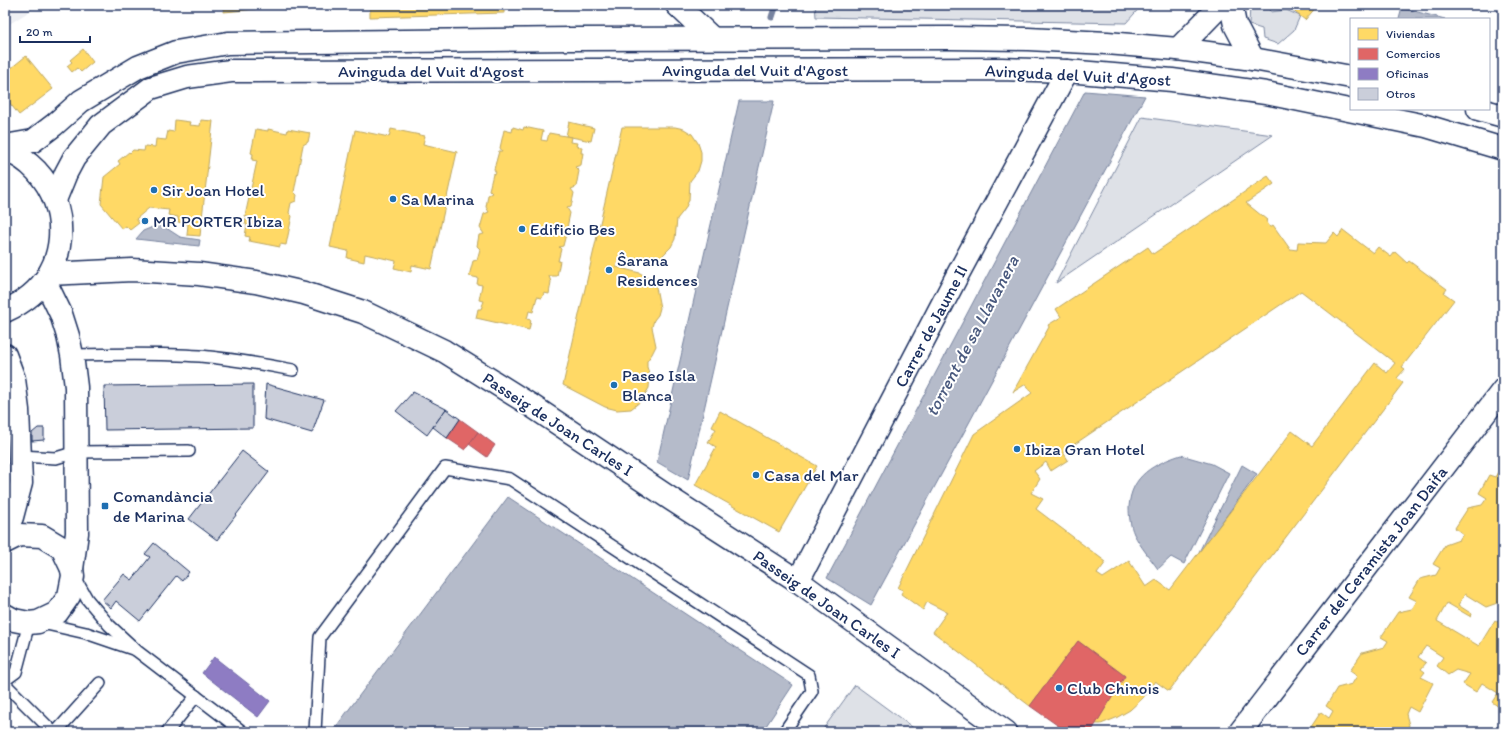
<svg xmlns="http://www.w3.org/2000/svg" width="1508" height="737" viewBox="0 0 1508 737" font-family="Itim,sans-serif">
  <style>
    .built { fill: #eff0f4 }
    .green { fill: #dee1e7; stroke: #7c88a2 }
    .water { fill: #b5bbca; stroke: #77839f }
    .homes { fill: #ffd966; stroke: #bba664; fill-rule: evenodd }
    .shops { fill: #e06666; stroke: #a55664 }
    .offices { fill: #8e7cc3; stroke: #6c65a5 }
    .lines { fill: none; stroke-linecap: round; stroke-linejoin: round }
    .stream { stroke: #77839f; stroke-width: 7 }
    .building { fill: #caceda; stroke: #1b2f5e }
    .service-casing { stroke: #1b2f5e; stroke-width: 14 }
    .minor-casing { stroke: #1b2f5e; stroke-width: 25 }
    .tertiary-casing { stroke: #1b2f5e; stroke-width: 25 }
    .service { stroke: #fff; stroke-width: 11 }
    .minor { stroke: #fff; stroke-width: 22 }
    .tertiary { stroke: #fff; stroke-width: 22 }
    .poi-dot { fill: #1f6fb2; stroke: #fff; stroke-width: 1.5 }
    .labels { text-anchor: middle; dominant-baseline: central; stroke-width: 4; stroke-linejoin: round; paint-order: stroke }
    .street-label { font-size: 17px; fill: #1b2f5e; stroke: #fff }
    .poi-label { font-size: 17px; fill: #1b2f5e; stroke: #fff; text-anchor: start }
    .water-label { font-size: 18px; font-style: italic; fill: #49597e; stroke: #fff }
  </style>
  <rect width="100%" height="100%" fill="#fff"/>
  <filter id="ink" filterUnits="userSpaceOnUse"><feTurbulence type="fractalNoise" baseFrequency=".025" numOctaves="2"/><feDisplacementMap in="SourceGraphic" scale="8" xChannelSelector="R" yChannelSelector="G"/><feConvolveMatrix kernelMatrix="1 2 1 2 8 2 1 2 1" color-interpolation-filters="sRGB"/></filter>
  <g filter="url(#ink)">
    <path class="built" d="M5,5H48L33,9L5,27Z"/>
    <g class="green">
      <path d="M815,5H1142L1126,23L816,17Z"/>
      <path d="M1250,5H1269L1271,12L1286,10L1300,16L1294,30L1278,44L1263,39L1262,29L1249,25Z"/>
      <path d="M1142,117L1273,135L1056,283Z"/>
      <path d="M855,685L919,732H821Z"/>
    </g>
    <g class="water">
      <path d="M1402,8L1445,19H1399Z"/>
      <path d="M1085,91L1145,96L871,605L827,578Z"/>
      <path d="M739,101H774L688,480L657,462Z"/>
      <path d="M160,224L180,237L200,240L199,246L136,239L143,231Z"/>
      <path d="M1181,455L1212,464L1229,473L1184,564L1171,557L1158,569C1150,558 1140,546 1134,534C1130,525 1129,516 1129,507C1131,475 1154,464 1181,455Z"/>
      <path d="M1242,465L1257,474L1197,556Z"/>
      <path d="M508,497L793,685L762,732H332Z"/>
    </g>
    <g class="homes">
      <path d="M224,5H256V9L224,12Z"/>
      <path d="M370,5H504V13L370,17Z"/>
      <path d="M523,5H559V9L523,10Z"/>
      <path d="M1286,5H1318L1305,20Z"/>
      <path d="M83,49L93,62L81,72L77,68L72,72L67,66L72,62L70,60Z"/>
      <path d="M26,56L53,89L19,115L5,97V73Z"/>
      <path d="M175,120L190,122L189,125L200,126L201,120L213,121L200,236L187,235L188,224L178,222V217L168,215L169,210L149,208L136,219L139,223L130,230L126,226L122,229L101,204L104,177L120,164L118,161L129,152L130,153L133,150L144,151L145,146L155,147L156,139L166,140L168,131L174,132Z"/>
      <path d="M569,122L594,128L591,141L566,136Z"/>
      <path d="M513,127L523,130L524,127L543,131L541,140L547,141L549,133L571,137L570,142L577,143L576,146L582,147L581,153H583L581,165L575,167L579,171L576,187L571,189L574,193L571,207L567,208L570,213L567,228L562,229L566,234L563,246L559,247L561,249L558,261H560L557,276H549L551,282L549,294L544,293L542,298L537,297L533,312L529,311L527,319L531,320L529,330L476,318L478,309H481L484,301L479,300L482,285L477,284L478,278L469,276L473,261L477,260L480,249L477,246L479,235L484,234L480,228L484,214L489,212L486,207L488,195L492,193L489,190L493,174L496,173L494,169L499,151H502L500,148L504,130L512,132Z"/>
      <path d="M622,127H675L684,129L692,134L698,143L701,152V161L698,171L690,181L689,200L685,209L677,219L675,239L671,247L660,258L650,261H643L619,256L616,267L640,273L648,278L656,287L660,308L658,315L654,320L652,327L656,346L652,354L647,361V367L650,376L649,388L641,401L631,409L617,410L605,407L563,385Z"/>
      <path d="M256,129L268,131V129L287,133L288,129L310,133L308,142L303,145L294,192L297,195L296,201L291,203L289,213L292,216L286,245L280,244V247L249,241L250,237L245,236L247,224H245L246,219L248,220L249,217L245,216L257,161L252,160L253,154L251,153Z"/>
      <path d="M391,129L425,136L423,144L457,152L431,269L412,265L411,272L394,268L396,261L365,254L364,262L347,258L348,251L330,247L355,130L389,137Z"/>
      <path d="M1268,176L1274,184L1246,203L1267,220L1266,221L1270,227L1273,225L1290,249L1297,250L1298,242L1326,243L1334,233L1338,237L1343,230L1373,253L1378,247L1391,257L1395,252L1407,263L1409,261L1447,289L1444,293L1454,300L1402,367L1405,369L1397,378L1403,383L1169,691L1155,681L1143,698L1130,710L1116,718L1101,724H1095L1125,676L1078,641L1030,706L933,632L947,612L927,602L923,610L901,594L903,590L898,588L974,434L1032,393L1026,384L1013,392L1049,327L1048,325L1061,317L1056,309L1148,247L1153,254ZM1301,291L1395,363L1387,373L1375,363L1312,446L1292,431L1170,590L1156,580L1146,587L1129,561L1103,578L1097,574L1106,562L1036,509L1043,499L1031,493L1040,479L1034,471L1046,462L1051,471L1068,460L1063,452Z"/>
      <path d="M720,411L817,466L779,532L695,485L716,447L708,442L716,429L712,427Z"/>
      <path d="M1498,472L1503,475V601L1486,607L1465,594L1458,605L1472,614L1471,617L1447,603L1437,621L1479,646L1495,620L1503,625V710L1492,702L1498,693L1482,683L1476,692L1463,684L1470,674L1456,670L1448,675L1437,666L1443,657L1426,646L1418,657L1426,663L1421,669L1425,672L1421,677L1433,683L1418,712L1409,707L1406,714L1409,725L1406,732H1314L1316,730L1311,727L1321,712L1329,718L1333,711L1326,706L1337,688L1352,684L1357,676L1350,671L1362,653L1384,647L1388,641L1381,637L1398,612L1412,609L1417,601L1409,597L1420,579L1436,575L1440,568L1433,564L1445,545L1459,540L1463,534L1455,528L1468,508L1482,505L1487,498L1479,493L1489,475L1495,477Z"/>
    </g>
    <g class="shops">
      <path d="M460,419L478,432L465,450L447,438Z"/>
      <path d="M478,432L495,445L487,457L469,444Z"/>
      <path d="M1078,641L1125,676L1091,732H1067L1030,706Z"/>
    </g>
    <path class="offices" d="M214,657L270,701L258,717L202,673Z"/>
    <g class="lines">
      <path class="stream" d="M772,17L776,5"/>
    </g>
    <g class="building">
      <path d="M253,384V428L105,430L104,386Z"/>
      <path d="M266,384L324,400L312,433L264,419Z"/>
      <path d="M413,392L446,409L427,435L396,411Z"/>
      <path d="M446,409L460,419L447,438L433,427Z"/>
      <path d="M38,428H44V440L32,441V433Z"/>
      <path d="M242,451L269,472L217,540L189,519Z"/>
      <path d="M154,543L189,572L182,581L176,576L140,621L116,601L111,608L102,600L124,574L132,580L150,557L145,554Z"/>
    </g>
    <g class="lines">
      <g class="service-casing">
        <g id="service">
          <path d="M72,355C114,354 158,353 200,356C231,359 262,364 293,370"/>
          <path d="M20,456L56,458L76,452L189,451"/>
          <path d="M75,578L87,599L109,625L137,651L243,732"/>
          <path d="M42,623L86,633L133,649"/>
          <path d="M5,680L16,672L29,623"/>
          <path d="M5,684L53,732"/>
          <path d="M56,732L100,683"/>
          <path d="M167,732L196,696"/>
          <path d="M315,732L320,637L445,468L510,479L809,675L812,691L784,732"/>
        </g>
      </g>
      <g class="minor-casing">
        <g id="minor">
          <path d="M677,5L712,38"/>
          <path d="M1231,5L1235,25L1253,59"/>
          <path d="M1178,49L1221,5"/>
          <path d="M49,274L132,270L199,274L256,282L304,293L363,312L444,351L529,404L671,499L798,581L1006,732"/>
          <path d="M5,355L14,379L18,410L21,483L12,517L5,531"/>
          <path d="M5,542L19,535L42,536L62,548L72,569"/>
          <path d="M798,581L958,274L1067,71"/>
          <path d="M5,615L14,620L29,623L38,622L57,613L69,596L73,576L72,569L77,533L76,387L72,355L68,336L61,314L45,281"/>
          <path d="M1240,732L1503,390"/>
        </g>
      </g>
      <g class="tertiary-casing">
        <g id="tertiary">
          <path d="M1478,109L1503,116"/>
          <path d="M5,146L33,141L54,125L81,101L138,67L176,52L228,43L572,39L950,38L1028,39L1107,43L1178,49L1253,59L1351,77"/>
          <path d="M5,150C54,168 75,229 49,274C39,291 23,303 5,311"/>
          <path d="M55,200L66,173L74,158L101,125L151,88L187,77L231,71L1002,69L1067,71L1172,80L1266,93L1426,126L1503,149"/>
        </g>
      </g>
      <use href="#service" class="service"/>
      <use href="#minor" class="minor"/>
      <use href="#tertiary" class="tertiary"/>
    </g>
  </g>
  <g class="poi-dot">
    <circle cx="154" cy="190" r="4"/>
    <circle cx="393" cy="199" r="4"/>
    <circle cx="145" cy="221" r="4"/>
    <circle cx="522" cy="229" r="4"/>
    <circle cx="609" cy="270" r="4"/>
    <circle cx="614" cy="385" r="4"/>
    <circle cx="1017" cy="449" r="4"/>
    <circle cx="756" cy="475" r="4"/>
    <rect x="101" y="502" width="8" height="8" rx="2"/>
    <circle cx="1059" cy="688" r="4"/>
  </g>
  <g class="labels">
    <g class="street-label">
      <text x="755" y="70">Avinguda del Vuit d'Agost</text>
      <text x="431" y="71">Avinguda del Vuit d'Agost</text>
      <text transform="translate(1078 75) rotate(3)">Avinguda del Vuit d'Agost</text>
      <text transform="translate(931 326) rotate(-62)">Carrer de Jaume II</text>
      <text transform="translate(558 424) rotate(33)">Passeig de Joan Carles I</text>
      <text transform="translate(1371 561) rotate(-52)">Carrer del Ceramista Joan Daifa</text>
      <text transform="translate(827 604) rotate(35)">Passeig de Joan Carles I</text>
    </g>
    <g class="poi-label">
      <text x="162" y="190">Sir Joan Hotel</text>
      <text x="401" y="199">Sa Marina</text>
      <text x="153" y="221">MR PORTER Ibiza</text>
      <text x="530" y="229">Edificio Bes</text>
      <text x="617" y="260">Ŝarana<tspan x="617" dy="20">Residences</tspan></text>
      <text x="622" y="375">Paseo Isla<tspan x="622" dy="20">Blanca</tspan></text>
      <text x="1025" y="449">Ibiza Gran Hotel</text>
      <text x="764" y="475">Casa del Mar</text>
      <text x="113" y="496">Comandància<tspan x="113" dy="20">de Marina</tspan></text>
      <text x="1067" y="688">Club Chinois</text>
    </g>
    <g class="water-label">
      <text transform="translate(972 336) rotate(-62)">torrent de sa Llavanera</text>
    </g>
  </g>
  <rect width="1508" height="737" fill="none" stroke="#fff" stroke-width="20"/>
  <rect x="10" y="10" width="1488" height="717" fill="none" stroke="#1b2f5e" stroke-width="1.5" filter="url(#ink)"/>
  <rect x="1350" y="18" width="140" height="92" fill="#ffffff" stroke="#a4acbf"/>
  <rect x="1358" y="28" width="20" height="12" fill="#ffd966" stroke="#a4acbf"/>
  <text x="1386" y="38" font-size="12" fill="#1b2f5e">Viviendas</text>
  <rect x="1358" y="48" width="20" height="12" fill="#e06666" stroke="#a4acbf"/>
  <text x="1386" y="58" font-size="12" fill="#1b2f5e">Comercios</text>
  <rect x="1358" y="68" width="20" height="12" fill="#8e7cc3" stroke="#a4acbf"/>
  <text x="1386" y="78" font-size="12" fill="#1b2f5e">Oficinas</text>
  <rect x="1358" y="88" width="20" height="12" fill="#caceda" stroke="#a4acbf"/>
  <text x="1386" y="98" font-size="12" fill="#1b2f5e">Otros</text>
  <path d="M20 36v6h70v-6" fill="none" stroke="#1b2f5e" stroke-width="2"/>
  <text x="26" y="36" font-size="12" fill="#1b2f5e" stroke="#ffffff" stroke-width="3" paint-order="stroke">20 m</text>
</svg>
